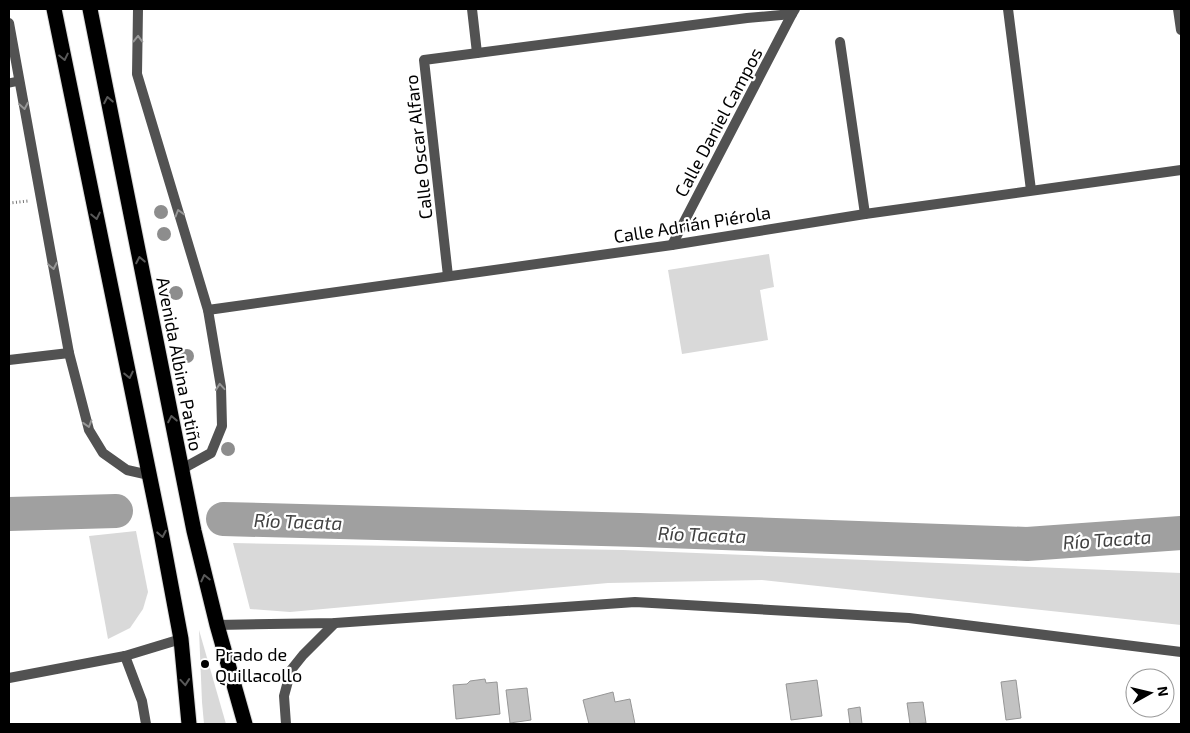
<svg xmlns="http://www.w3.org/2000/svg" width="1190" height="733" viewBox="0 0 1190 733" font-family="'Exo 2',sans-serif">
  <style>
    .green { fill: #d9d9d9 }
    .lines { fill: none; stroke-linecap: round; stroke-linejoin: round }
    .river { stroke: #a0a0a0; stroke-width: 34 }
    .building { fill: #c2c2c2; stroke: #969696 }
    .highway-casing { stroke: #dbdbdb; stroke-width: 17 }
    .path { stroke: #747474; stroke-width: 3; stroke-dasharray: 1 2.5; stroke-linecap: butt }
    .lane { stroke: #525252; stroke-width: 9 }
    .street { stroke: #525252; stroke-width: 10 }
    .highway { stroke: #000; stroke-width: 15 }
    .tree { fill: #8d8d8d }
    .oneway { stroke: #979797 }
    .oneway2 { stroke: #595959 }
    .poi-dot { fill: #000; stroke: #fff; stroke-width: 2 }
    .labels { text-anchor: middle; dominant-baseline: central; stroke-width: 4.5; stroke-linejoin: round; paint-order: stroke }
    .street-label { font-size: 18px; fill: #000; stroke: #fff }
    .poi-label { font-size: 18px; fill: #000; stroke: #fff; text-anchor: start }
    .water-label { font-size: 19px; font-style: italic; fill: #414141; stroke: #fff }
  </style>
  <rect width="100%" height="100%" fill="#fff"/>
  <g class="green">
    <path d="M769,254L774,287L760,290L768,340L682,354L668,270Z"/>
    <path d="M136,531L148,592L143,609L130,628L108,639L89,536Z"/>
    <path d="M233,543L623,550L1181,573V625L762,580L608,583L290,612L250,609Z"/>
    <path d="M199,630L226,724H204L202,702Z"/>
  </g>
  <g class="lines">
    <g class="river">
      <path d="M9,514L116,511"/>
      <path d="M223,519L639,530L1027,544L1181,533"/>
    </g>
  </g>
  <g class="building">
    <path d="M485,679L486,683L497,682L500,714L456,719L453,685L467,684L470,681Z"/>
    <path d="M817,680L822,716L791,720L786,684Z"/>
    <path d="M1016,680L1021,718L1006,720L1001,682Z"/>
    <path d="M527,688L531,720L510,723L506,690Z"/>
    <path d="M613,692L615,702L630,699L635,724H589L583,700Z"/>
    <path d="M923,702L926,723L910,724L907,703Z"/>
    <path d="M860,707L862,724H850L848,709Z"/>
  </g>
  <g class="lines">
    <g class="highway-casing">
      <g id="highway">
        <path d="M54,9L161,532L181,639L189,724"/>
        <path d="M90,9L194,531L217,625L245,724"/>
      </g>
    </g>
    <path class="path" d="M9,203L28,201"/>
    <path class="lane" d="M9,83L19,81"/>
    <g class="street">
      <path d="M138,9L137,74L208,310L221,387L222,426L211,453L182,469"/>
      <path d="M472,9L477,53"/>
      <path d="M1008,9L1031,190"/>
      <path d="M1178,9L1181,30"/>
      <path d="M9,23L69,353L89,430L103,453L127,470L149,475"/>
      <path d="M840,42L865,214"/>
      <path d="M672,245L792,14"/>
      <path d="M448,276L424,60L747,18L792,14L795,9"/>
      <path d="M208,310L672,245L865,214L1181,170"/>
      <path d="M9,360L69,353"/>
      <path d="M217,625L335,623L635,602L909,618L1181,652"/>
      <path d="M125,656L142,701L146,724"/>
      <path d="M9,678L125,656L181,639"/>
      <path d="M286,724L284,696L291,670L303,655L335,623"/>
    </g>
    <use href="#highway" class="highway"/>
  </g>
  <g class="tree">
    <circle cx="161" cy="212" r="7"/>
    <circle cx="164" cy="234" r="7"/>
    <circle cx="176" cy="293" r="7"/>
    <circle cx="187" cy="356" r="7"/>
    <circle cx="228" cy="449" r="7"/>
  </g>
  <defs><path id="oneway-chevron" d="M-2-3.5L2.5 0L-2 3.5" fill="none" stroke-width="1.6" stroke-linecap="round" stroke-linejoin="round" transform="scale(1.25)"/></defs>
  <g class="oneway">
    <use href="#oneway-chevron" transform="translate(138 39) rotate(-89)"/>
    <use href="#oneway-chevron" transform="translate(24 106) rotate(80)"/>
    <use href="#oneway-chevron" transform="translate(179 213) rotate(-107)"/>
    <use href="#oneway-chevron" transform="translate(53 266) rotate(79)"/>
    <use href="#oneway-chevron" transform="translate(220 387) rotate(-95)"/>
    <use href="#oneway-chevron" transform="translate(88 424) rotate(73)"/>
  </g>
  <g class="oneway2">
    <use href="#oneway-chevron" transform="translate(64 57) rotate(78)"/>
    <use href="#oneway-chevron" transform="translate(108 100) rotate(-101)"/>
    <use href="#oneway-chevron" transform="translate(96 216) rotate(78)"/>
    <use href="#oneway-chevron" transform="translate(140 260) rotate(-101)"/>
    <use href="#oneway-chevron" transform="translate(129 375) rotate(78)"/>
    <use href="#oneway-chevron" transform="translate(172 419) rotate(-101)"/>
    <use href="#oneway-chevron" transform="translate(162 534) rotate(79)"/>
    <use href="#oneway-chevron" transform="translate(205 578) rotate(-103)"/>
    <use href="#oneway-chevron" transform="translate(185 682) rotate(85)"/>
  </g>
  <circle class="poi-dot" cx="205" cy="664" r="5"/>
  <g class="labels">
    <g class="street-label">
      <text transform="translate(718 122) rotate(-62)">Calle Daniel Campos</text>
      <text transform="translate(418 147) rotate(-96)">Calle Oscar Alfaro</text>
      <text transform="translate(692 224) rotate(-9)">Calle Adrián Piérola</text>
      <text transform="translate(180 364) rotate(79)">Avenida Albina Patiño</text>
    </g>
    <g class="poi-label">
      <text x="215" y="654">Prado de<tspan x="215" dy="21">Quillacollo</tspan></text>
    </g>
    <g class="water-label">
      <text transform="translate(298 521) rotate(2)">Río Tacata</text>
      <text transform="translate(702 534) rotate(2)">Río Tacata</text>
      <text transform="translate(1107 539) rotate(-4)">Río Tacata</text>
    </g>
  </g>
  <rect width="1190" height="733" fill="none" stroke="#000000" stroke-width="20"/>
  <g transform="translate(1150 693) rotate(82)"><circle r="24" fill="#ffffff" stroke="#999999"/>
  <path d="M0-4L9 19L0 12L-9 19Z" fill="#000000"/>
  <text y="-8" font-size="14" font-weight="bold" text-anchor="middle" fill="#000000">N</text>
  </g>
</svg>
